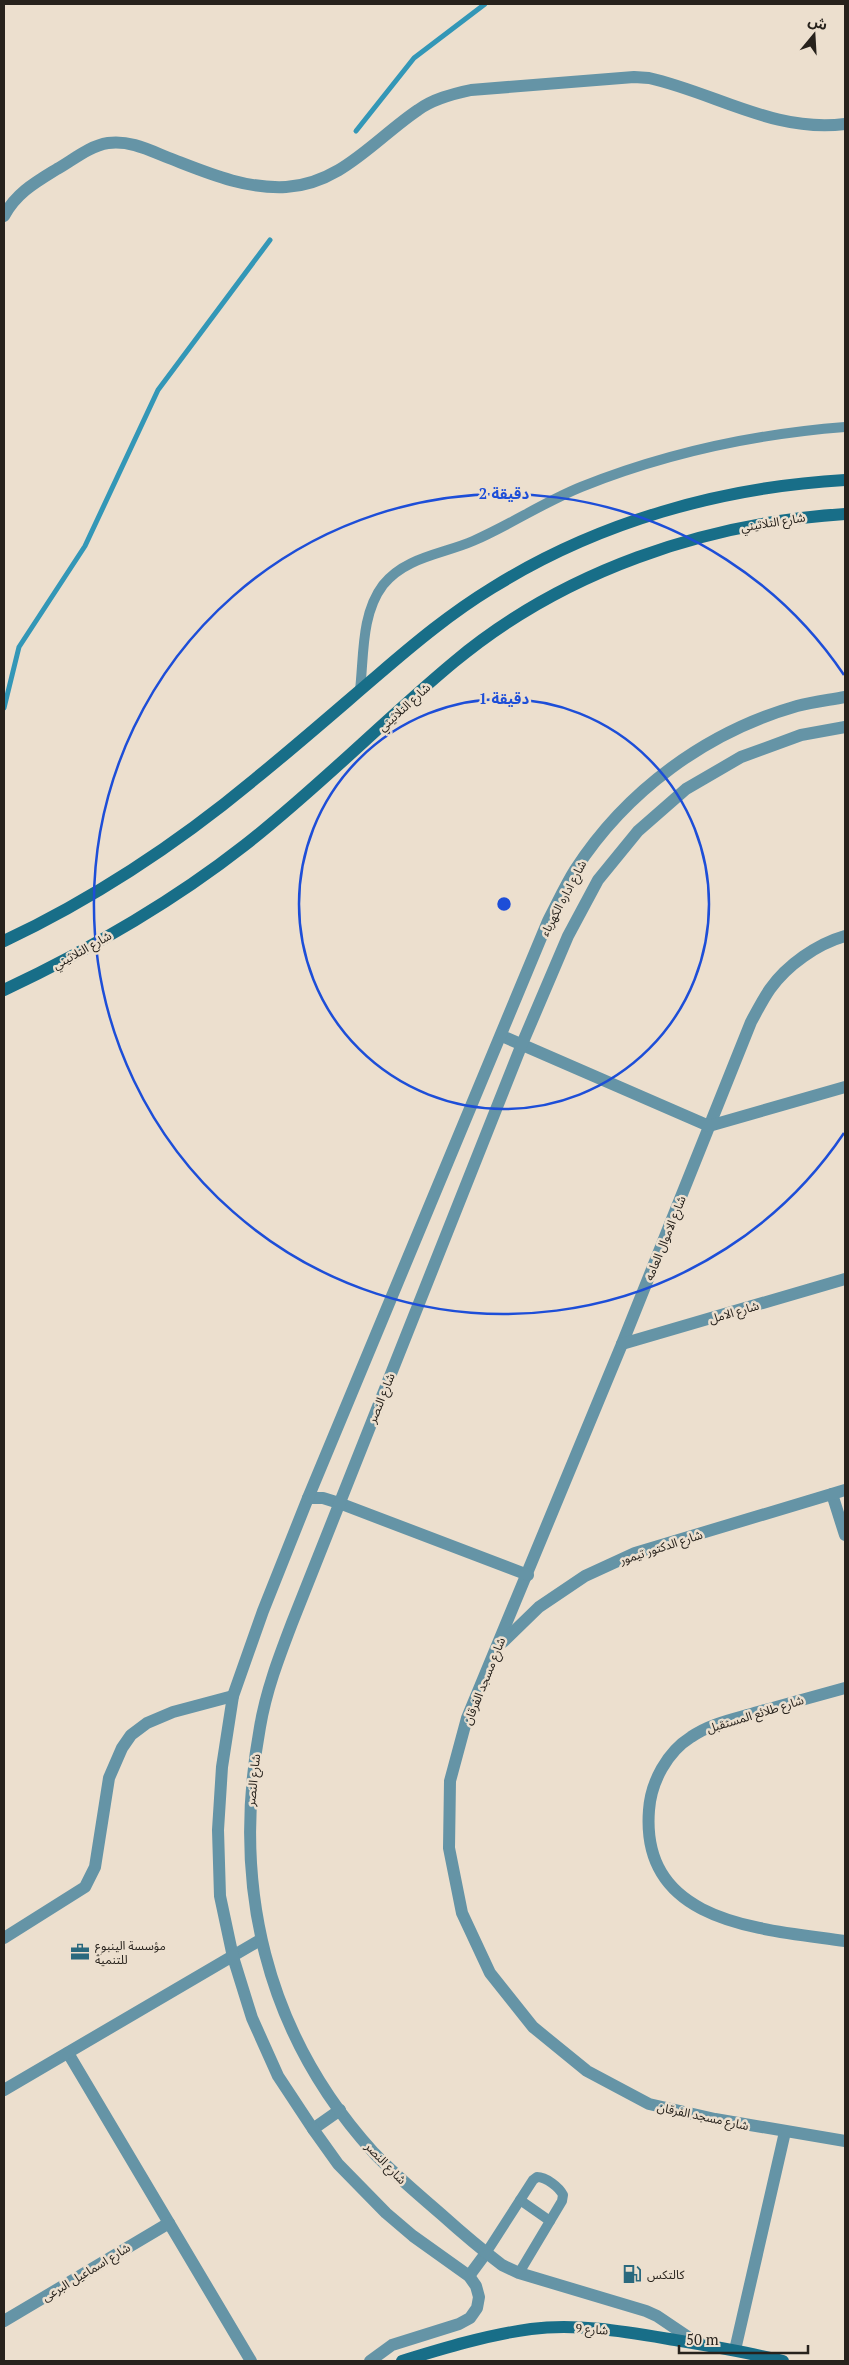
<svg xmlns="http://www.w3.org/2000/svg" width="849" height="2365" viewBox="0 0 849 2365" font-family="'PT Serif','Noto Sans Arabic',serif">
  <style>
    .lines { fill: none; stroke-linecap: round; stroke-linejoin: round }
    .stream { stroke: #3397b7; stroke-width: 5 }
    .lane { stroke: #6594a6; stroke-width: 10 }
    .street { stroke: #6594a6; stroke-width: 12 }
    .secondary { stroke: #186e88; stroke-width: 12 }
    .ring { fill: none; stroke: #1d4ed8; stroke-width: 2.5 }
    .labels { text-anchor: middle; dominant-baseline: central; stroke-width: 5; stroke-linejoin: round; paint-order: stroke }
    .street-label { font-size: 12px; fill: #27221c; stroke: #ecdfce }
    .poi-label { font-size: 12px; fill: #27221c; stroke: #ecdfce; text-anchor: start }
    .centre { fill: #1d4ed8; stroke: #ecdfce; stroke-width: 2.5 }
    .ring-label { font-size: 15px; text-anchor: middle; font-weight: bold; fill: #1d4ed8; stroke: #ecdfce; stroke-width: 5; stroke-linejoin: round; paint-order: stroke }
  </style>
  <rect width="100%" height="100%" fill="#ecdfce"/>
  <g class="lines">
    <g class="stream">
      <path d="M356,131L414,58L485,4"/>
      <path d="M4,708L19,647L85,546L158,390L270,240"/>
    </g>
    <g class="lane">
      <path d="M360,690C364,656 361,614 383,585C405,557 443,554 473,541C510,525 544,502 581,487C666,453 755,434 845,427"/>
      <path d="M520,2200L550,2221"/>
      <path d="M486,2253L533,2180L537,2177C546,2177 559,2187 563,2195L562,2201L519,2273"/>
    </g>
    <g class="street">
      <path d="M4,216C16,193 36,182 57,169C73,160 89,146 108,143C130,140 149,150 169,158C208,173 244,189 286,187C341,184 375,139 418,110C433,99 452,94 471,90L634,77L649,78C716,93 774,133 845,124"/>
      <path d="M845,936C817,944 787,965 770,989C763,999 757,1011 751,1022L622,1344L467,1718L450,1781L449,1848L462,1913L490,1973L533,2027L587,2071L649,2104L715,2119L845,2141"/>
      <path d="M502,1036L709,1126L845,1087"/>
      <path d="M622,1344L845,1279"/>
      <path d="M832,1494L845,1535"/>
      <path d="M308,1498H323L339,1503L528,1575"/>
      <path d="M503,1642L539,1607L585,1576L635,1553L845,1490"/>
      <path d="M845,1688C816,1696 787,1704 758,1712C735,1719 711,1723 691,1737C667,1752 651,1782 649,1810C640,1925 763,1929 845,1941"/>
      <path d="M4,1938L85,1887L95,1867L109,1778L122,1748L131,1735L147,1723L173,1712L233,1696"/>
      <path d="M68,2053L251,2361"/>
      <path d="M4,2090L260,1940"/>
      <path d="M313,2129L340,2110"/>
      <path d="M469,2276L486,2253"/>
      <path d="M4,2321L169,2223"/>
      <path d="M697,2343L657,2316L646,2311L519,2273L502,2265C481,2249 461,2232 441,2214C418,2194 395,2175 374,2153C265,2033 231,1885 260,1727C266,1691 279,1657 292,1623L522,1044L568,936L598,880L638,831L686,789L741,757L801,735L845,727"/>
      <path d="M735,2350L785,2132"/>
      <path d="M370,2361L392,2345L459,2324L470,2318L477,2308L479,2297L476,2286L469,2276L413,2236L386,2213L338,2164L313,2129L278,2076L252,2018L233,1957L220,1896L218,1830L222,1767L233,1696L263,1611L308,1498L548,921C557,904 565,886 575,870C626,791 706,732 797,706C812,702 829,700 845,697"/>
    </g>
    <g class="secondary">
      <path d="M4,941C95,898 178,843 255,779C297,745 338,709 379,674C415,643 451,613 492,588C598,522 721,487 845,480"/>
      <path d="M4,990C89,950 171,903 245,845C318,788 383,721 454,662C563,571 705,523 845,514"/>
      <path d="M402,2361C444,2348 487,2335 531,2329C579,2323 627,2332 675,2340C711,2346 747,2352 783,2361"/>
    </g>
  </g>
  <g class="ring">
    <circle cx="504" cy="904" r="205"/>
    <path d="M844 1133A410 410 0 1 1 844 675"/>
  </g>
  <defs>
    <g id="office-bare" transform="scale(1.5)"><path d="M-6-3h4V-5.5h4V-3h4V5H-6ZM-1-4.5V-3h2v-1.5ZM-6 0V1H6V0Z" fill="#2a697e" stroke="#ecdfce" stroke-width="2.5" paint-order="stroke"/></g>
    <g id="fuel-bare" transform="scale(1.5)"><path d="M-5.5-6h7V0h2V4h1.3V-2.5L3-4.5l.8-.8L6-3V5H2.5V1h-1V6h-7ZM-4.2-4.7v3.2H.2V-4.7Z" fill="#2a697e" stroke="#ecdfce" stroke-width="2.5" paint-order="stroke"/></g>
  </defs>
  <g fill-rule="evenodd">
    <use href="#office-bare" x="80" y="1952"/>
    <use href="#fuel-bare" x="632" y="2274"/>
  </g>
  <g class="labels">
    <g class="street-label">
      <text transform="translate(773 522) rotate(-9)">شارع التلاتيني</text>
      <text transform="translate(404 707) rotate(-42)">شارع التلاتيني</text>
      <text transform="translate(563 898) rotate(-62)">شارع اداره الكهرباء</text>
      <text transform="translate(82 950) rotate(-29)">شارع التلاتيني</text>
      <text transform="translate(665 1238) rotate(-68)">شارع الاموال العامه</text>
      <text transform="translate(734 1312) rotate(-16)">شارع الامل</text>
      <text transform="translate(381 1398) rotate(-68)">شارع النصر</text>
      <text transform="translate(661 1547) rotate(-18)">شارع الدكتور تيمور</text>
      <text transform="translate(484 1681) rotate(-68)">شارع مسجد الفرقان</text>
      <text transform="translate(755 1714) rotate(-17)">شارع طلائع المستقبل</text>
      <text transform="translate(253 1780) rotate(-84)">شارع النصر</text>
      <text transform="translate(703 2116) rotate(12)">شارع مسجد الفرقان</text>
      <text transform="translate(386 2163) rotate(46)">شارع النصر</text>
      <text transform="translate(86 2272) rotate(-31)">شارع اسماعيل البرعى</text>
      <text transform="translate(592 2329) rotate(4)">شارع 9</text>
    </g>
    <g class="poi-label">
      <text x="95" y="1945">مؤسسة الينبوع<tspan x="95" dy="14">للتنمية</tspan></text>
      <text x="647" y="2274">كالتكس</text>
    </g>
  </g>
  <circle cx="504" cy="904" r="8" class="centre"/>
  <g class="ring-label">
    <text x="504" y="499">2 دقيقة</text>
    <text x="504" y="704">1 دقيقة</text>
  </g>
  <rect width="849" height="2365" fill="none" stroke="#27221c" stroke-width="10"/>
  <g transform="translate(814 35) rotate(18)" stroke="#ecdfce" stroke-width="4" paint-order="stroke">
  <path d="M0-4L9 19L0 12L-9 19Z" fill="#27221c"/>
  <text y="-8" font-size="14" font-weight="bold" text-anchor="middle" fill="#27221c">ش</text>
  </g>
  <path d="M679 2345v8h129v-8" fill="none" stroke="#27221c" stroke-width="2.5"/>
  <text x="686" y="2345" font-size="15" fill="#27221c" stroke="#ecdfce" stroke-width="4" paint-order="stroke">50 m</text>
</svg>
